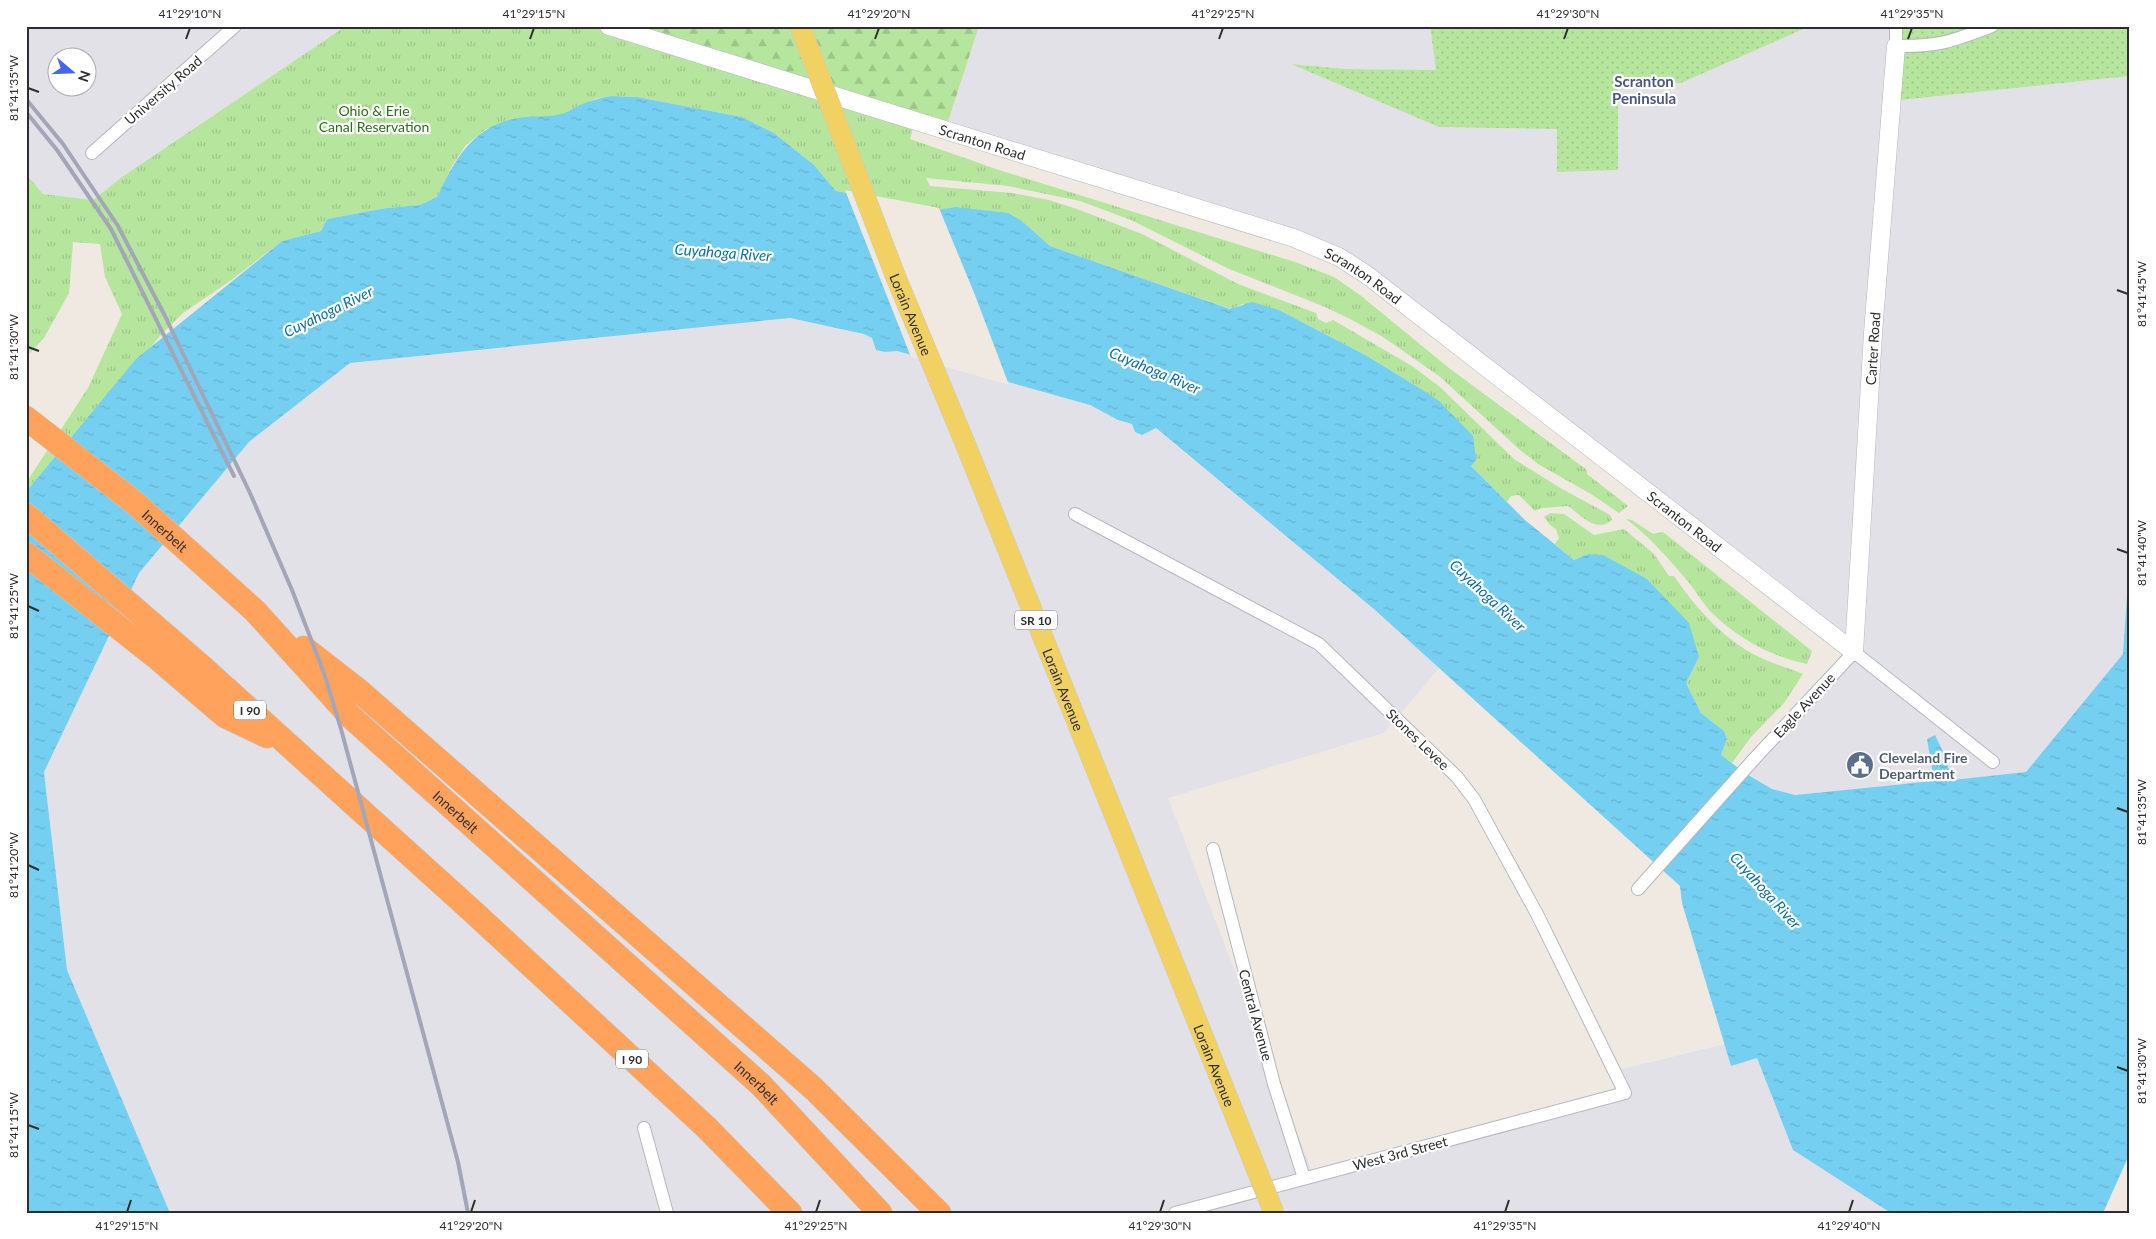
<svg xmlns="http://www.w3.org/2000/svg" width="2156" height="1239" viewBox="0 0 2156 1239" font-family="Lato,sans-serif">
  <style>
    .industrial { fill: #e3e1e8; fill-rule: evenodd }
    .grass { fill: url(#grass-dots) }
    .forest { fill: url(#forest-firs) }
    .park { fill: url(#park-tufts) }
    .water { fill: url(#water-ripples) }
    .pier { fill: #efe9e1 }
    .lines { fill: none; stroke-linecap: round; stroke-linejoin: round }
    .street-casing { stroke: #b4b7c1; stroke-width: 14 }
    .secondary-casing { stroke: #b4b7c1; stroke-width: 19 }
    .highway-casing { stroke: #c9c9c9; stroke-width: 25 }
    .street { stroke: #fff; stroke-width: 12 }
    .secondary { stroke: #fff; stroke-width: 18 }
    .highway { stroke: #ffa35c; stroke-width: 24 }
    .rail { stroke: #a3a6b8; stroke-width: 4 }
    .primary-bridge-casing { stroke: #c9c9c9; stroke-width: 21; stroke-linecap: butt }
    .primary-bridge { stroke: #f2d163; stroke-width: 20 }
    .ticks { fill: none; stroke: #2e2e2e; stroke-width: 2 }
    .labels { text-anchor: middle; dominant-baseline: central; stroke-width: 4.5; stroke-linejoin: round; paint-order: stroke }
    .shield { fill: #fff; stroke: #6d6d6d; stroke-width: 1 }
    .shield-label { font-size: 12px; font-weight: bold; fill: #2e2e2e }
    .street-label { font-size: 14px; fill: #2e2e2e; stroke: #fff }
    .park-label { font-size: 14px; fill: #2c6e1b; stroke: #fff }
    .service-label { font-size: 14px; font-weight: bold; fill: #4e5e75; stroke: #fff; text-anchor: start }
    .neighbourhood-label { font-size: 15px; font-weight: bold; fill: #4d5680; stroke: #fff }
    .water-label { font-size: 15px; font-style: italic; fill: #0d6fa3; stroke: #fff }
    .neatline { fill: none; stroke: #2e2e2e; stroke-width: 2 }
    .ticks-label { font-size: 12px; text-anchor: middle; fill: #2e2e2e }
  </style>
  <defs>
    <pattern id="grass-dots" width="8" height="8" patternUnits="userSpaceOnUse" patternTransform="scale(1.25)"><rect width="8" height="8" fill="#b6e59e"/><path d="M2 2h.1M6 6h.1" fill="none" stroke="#9dc588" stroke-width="1.8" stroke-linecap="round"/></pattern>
    <pattern id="forest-firs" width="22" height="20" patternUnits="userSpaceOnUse" patternTransform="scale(1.25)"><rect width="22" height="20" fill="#b6e59e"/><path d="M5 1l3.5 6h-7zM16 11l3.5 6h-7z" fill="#9dc588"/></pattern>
    <pattern id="park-tufts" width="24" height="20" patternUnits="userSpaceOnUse" patternTransform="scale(1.25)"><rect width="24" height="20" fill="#b6e59e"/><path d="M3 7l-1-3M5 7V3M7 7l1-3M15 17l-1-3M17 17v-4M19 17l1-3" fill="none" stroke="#9dc588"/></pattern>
    <pattern id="water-ripples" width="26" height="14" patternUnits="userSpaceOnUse" patternTransform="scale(1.25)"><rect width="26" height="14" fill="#75cff0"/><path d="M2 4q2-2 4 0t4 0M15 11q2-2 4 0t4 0" fill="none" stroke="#66b2ce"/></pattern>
  </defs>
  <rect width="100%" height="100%" fill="#efe9e1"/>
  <g class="industrial">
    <path d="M26,26H346L122,177L93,200L43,194L26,174ZM58,58H88V88H58Z"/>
    <path d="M979,26H1313L1371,28L1430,26L1436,70L1346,69L1293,64L1439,127L1557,129L1558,172L1617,170L1618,81L1681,83L1810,26H1896L1891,101L2130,76V550L2123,654L2026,772L1952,780L1945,755L1927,739L1934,781L1795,795L1772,789L1743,770L1854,653L1339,257L945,131Z"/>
    <path d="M790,318L864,334L872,338L876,350L885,352L897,351L1090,405L1118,420L1132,424L1135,432L1155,428L1375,610L1439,668L1384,733L1168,798L1314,1176L1625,1093L1614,1071L1725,1044L1731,1066L1757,1058L1793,1150L1891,1213H170L67,970L44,772L139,573L249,442L350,363Z"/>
  </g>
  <g class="grass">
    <path d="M1430,26H1810L1681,83L1618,81V170L1557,172V129L1439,127L1291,64L1346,69L1436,70Z"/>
    <path d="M1896,26H2130V76L1891,101Z"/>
  </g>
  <path class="forest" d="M609,26H979L945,131Z"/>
  <g class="park">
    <path d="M346,26H609L915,122L910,139L1002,171L1298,263L1334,277L1360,295L1449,368L1587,470V474L1628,506L1619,513L1591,494L1538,464L1520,450L1439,376L1383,337L1350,319L1325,307L1227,268L1131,220L1080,201L1008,186L926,178L930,186L1012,193L1049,200L1077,209L1142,234L1238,284L1316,313L1318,319L1326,323L1333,320L1412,366L1440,387L1514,459L1562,489L1610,515L1612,520C1596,534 1581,515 1568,506L1542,508L1535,511L1519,495L1511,496L1507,502L1470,465L1421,389L1367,356L1279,310L1242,304L1231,309L1050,246L1022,221L940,210L836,191L814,165L774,133L742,117L637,97L611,96L595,99L564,114L544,117H526L486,129L466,145L452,166L437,197L420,205L386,208L327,219L321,231L282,241L230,281L183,313L160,336L26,498V483L88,388L122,314L105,277L100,244L73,242L69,293L44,338L26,357V174L43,194L93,200L122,177Z"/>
    <path d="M1550,513L1564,514L1594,535L1624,529L1654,554L1669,576H1674C1694,605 1716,631 1746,650C1763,661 1784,666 1803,674L1784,703L1751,737L1732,763L1721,755L1727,739L1724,731L1701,713L1686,683L1699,657L1588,554L1574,560L1555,544L1559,538L1556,529L1550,525L1544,517Z"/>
    <path d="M1626,519L1632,520L1653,534L1663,532L1812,651L1807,664C1772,657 1739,639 1713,614C1704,605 1698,594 1690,584C1670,560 1651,538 1626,519Z"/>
  </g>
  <path class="water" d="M611,96L637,97L742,117L774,133L814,165L836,191L937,210L956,207L1008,213L1022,221L1050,246L1230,309L1252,302L1279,310L1367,356L1421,389L1439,401L1473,436L1476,460L1471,466L1525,520L1574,560L1588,554L1603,555L1647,579L1689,623L1699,657L1686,683L1701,713L1724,731L1727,739L1721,755L1745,773L1772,789L1795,795L1934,781L1927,739L1935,735L1945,756L1952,780L2026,772L2123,654L2130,550V1153L2103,1213H1891L1793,1150L1757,1058L1731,1066L1682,903L1680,886L1375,610L1156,428L1142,435L1135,432L1132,424L1118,420L1090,405L897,351L885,352L876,350L872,338L864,334L790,318L350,363L249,442L139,573L44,772L67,970L170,1213H26V492L136,359L282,241L321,231L327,219L386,208L420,205L437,197C457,155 476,122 526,117C538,116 549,117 561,114C567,113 572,109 578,106C589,101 599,98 611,96Z"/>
  <path class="pier" d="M845,190L939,208L975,295L1009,385L911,357Z"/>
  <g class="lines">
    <g class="street-casing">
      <g id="street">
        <path d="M1896,26V46C1938,47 1953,41 1992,26"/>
        <path d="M92,153L235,26"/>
        <path d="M1075,514L1319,644L1457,777L1474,799L1537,914L1625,1093L1175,1213"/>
        <path d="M1213,849L1274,1084L1304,1178"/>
        <path d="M1638,889L1755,758L1854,652L1993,762"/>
        <path d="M644,1128L667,1213"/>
      </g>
    </g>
    <g class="secondary-casing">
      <g id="secondary">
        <path id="s1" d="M609,26L1294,238L1339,257L1367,275L1854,652"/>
        <path id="s2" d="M1854,652L1873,333L1896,46"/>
      </g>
    </g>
    <g class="highway-casing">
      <g id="highway">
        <path id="s3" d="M26,418L135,503L255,611L351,717L761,1085L880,1213"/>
        <path d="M26,515L201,666L470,909L707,1128L790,1213"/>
        <path d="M26,554L156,657L225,716L267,736"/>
        <path d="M304,648L358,690L814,1089L939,1213"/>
      </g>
    </g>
    <use href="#street" class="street"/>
    <use href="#secondary" class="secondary"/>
    <use href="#highway" class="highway"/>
    <g class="rail">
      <path d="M26,99L63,144L118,226L164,314L250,493L292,590L324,673L341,729L458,1162L468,1213"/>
      <path d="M26,112L57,150L111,229L234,476"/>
    </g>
    <g class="primary-bridge-casing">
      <g id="primary-bridge">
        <path id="s4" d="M800,26L895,275L967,448L1274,1213"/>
      </g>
    </g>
    <use href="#primary-bridge" class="primary-bridge"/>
  </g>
  <path class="ticks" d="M186,39L190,28M530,39L534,28M875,39L879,28M1219,39L1223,28M1564,39L1568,28M1908,39L1912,28M28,88L39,92M2117,290L2128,294M28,347L39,351M2117,549L2128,553M28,606L39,611M2117,808L2128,812M28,865L39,870M2117,1067L2128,1071M28,1125L39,1129M127,1212L131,1200M471,1212L475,1200M816,1212L820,1200M1160,1212L1164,1200M1505,1212L1509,1200M1849,1212L1853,1200"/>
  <defs>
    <g id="civic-disc" transform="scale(1.4375)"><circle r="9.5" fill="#5c6f8a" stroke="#fff"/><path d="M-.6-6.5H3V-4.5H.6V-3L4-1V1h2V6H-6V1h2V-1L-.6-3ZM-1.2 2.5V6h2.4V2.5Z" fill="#fff"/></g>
  </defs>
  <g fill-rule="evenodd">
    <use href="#civic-disc" x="1860" y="765"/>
  </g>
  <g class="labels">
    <g class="shield">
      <rect x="1015" y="610.5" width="42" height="19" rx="4"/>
      <rect x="234" y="700.5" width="32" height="19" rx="4"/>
      <rect x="616" y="1049.5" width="32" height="19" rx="4"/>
    </g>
    <g class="shield-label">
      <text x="1036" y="620">SR 10</text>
      <text x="250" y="710">I 90</text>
      <text x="632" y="1059">I 90</text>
    </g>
    <g class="street-label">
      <text transform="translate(163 90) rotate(-41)">University Road</text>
      <text stroke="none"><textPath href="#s1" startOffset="391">Scranton Road</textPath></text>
      <text stroke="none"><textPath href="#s1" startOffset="796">Scranton Road</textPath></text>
      <text stroke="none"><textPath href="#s4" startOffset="309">Lorain Avenue</textPath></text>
      <text stroke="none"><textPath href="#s2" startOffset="304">Carter Road</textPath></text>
      <text stroke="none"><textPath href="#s1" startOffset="1201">Scranton Road</textPath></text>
      <text stroke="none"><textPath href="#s3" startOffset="179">Innerbelt</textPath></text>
      <text stroke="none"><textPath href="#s4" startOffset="714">Lorain Avenue</textPath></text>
      <text transform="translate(1804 705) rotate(-47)">Eagle Avenue</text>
      <text transform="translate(1418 739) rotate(44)">Stones Levee</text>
      <text stroke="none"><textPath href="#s3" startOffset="584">Innerbelt</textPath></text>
      <text transform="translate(1256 1015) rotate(75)">Central Avenue</text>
      <text stroke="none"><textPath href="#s4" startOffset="1119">Lorain Avenue</textPath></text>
      <text stroke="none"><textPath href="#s3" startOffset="989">Innerbelt</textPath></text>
      <text transform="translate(1400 1153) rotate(-15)">West 3rd Street</text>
    </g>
    <g class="park-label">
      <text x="374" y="110">Ohio &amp; Erie<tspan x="374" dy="16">Canal Reservation</tspan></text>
    </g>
    <g class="service-label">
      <text x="1879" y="757">Cleveland Fire<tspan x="1879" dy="16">Department</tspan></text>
    </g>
    <g class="neighbourhood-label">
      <text x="1644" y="81">Scranton<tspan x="1644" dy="17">Peninsula</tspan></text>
    </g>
    <g class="water-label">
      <text transform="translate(723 252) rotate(4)">Cuyahoga River</text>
      <text transform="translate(328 311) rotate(-26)">Cuyahoga River</text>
      <text transform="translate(1155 370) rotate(23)">Cuyahoga River</text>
      <text transform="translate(1488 595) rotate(43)">Cuyahoga River</text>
      <text transform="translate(1766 890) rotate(48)">Cuyahoga River</text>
    </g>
  </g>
  <rect width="2156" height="1239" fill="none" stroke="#ffffff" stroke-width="55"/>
  <g transform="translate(72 72) rotate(109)"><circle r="24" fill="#ffffff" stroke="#ababab"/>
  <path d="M0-4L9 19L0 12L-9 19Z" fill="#4264fb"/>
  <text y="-8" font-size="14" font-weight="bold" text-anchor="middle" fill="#2e2e2e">N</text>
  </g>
  <rect x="28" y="28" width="2100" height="1184" class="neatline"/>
  <g class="ticks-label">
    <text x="190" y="18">41°29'10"N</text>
    <text x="534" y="18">41°29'15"N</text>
    <text x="879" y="18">41°29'20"N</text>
    <text x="1223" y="18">41°29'25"N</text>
    <text x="1568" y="18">41°29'30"N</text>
    <text x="1912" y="18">41°29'35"N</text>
    <text transform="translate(14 88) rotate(-90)" y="4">81°41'35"W</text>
    <text transform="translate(2142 294) rotate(-90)" y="4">81°41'45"W</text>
    <text transform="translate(14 347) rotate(-90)" y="4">81°41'30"W</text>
    <text transform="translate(2142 553) rotate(-90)" y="4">81°41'40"W</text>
    <text transform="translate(14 606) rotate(-90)" y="4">81°41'25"W</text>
    <text transform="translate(2142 812) rotate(-90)" y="4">81°41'35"W</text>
    <text transform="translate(14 865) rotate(-90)" y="4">81°41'20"W</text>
    <text transform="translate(2142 1071) rotate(-90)" y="4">81°41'30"W</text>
    <text transform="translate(14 1125) rotate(-90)" y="4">81°41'15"W</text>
    <text x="127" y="1230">41°29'15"N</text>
    <text x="471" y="1230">41°29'20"N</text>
    <text x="816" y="1230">41°29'25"N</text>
    <text x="1160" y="1230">41°29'30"N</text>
    <text x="1505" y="1230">41°29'35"N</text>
    <text x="1849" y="1230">41°29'40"N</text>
  </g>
</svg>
